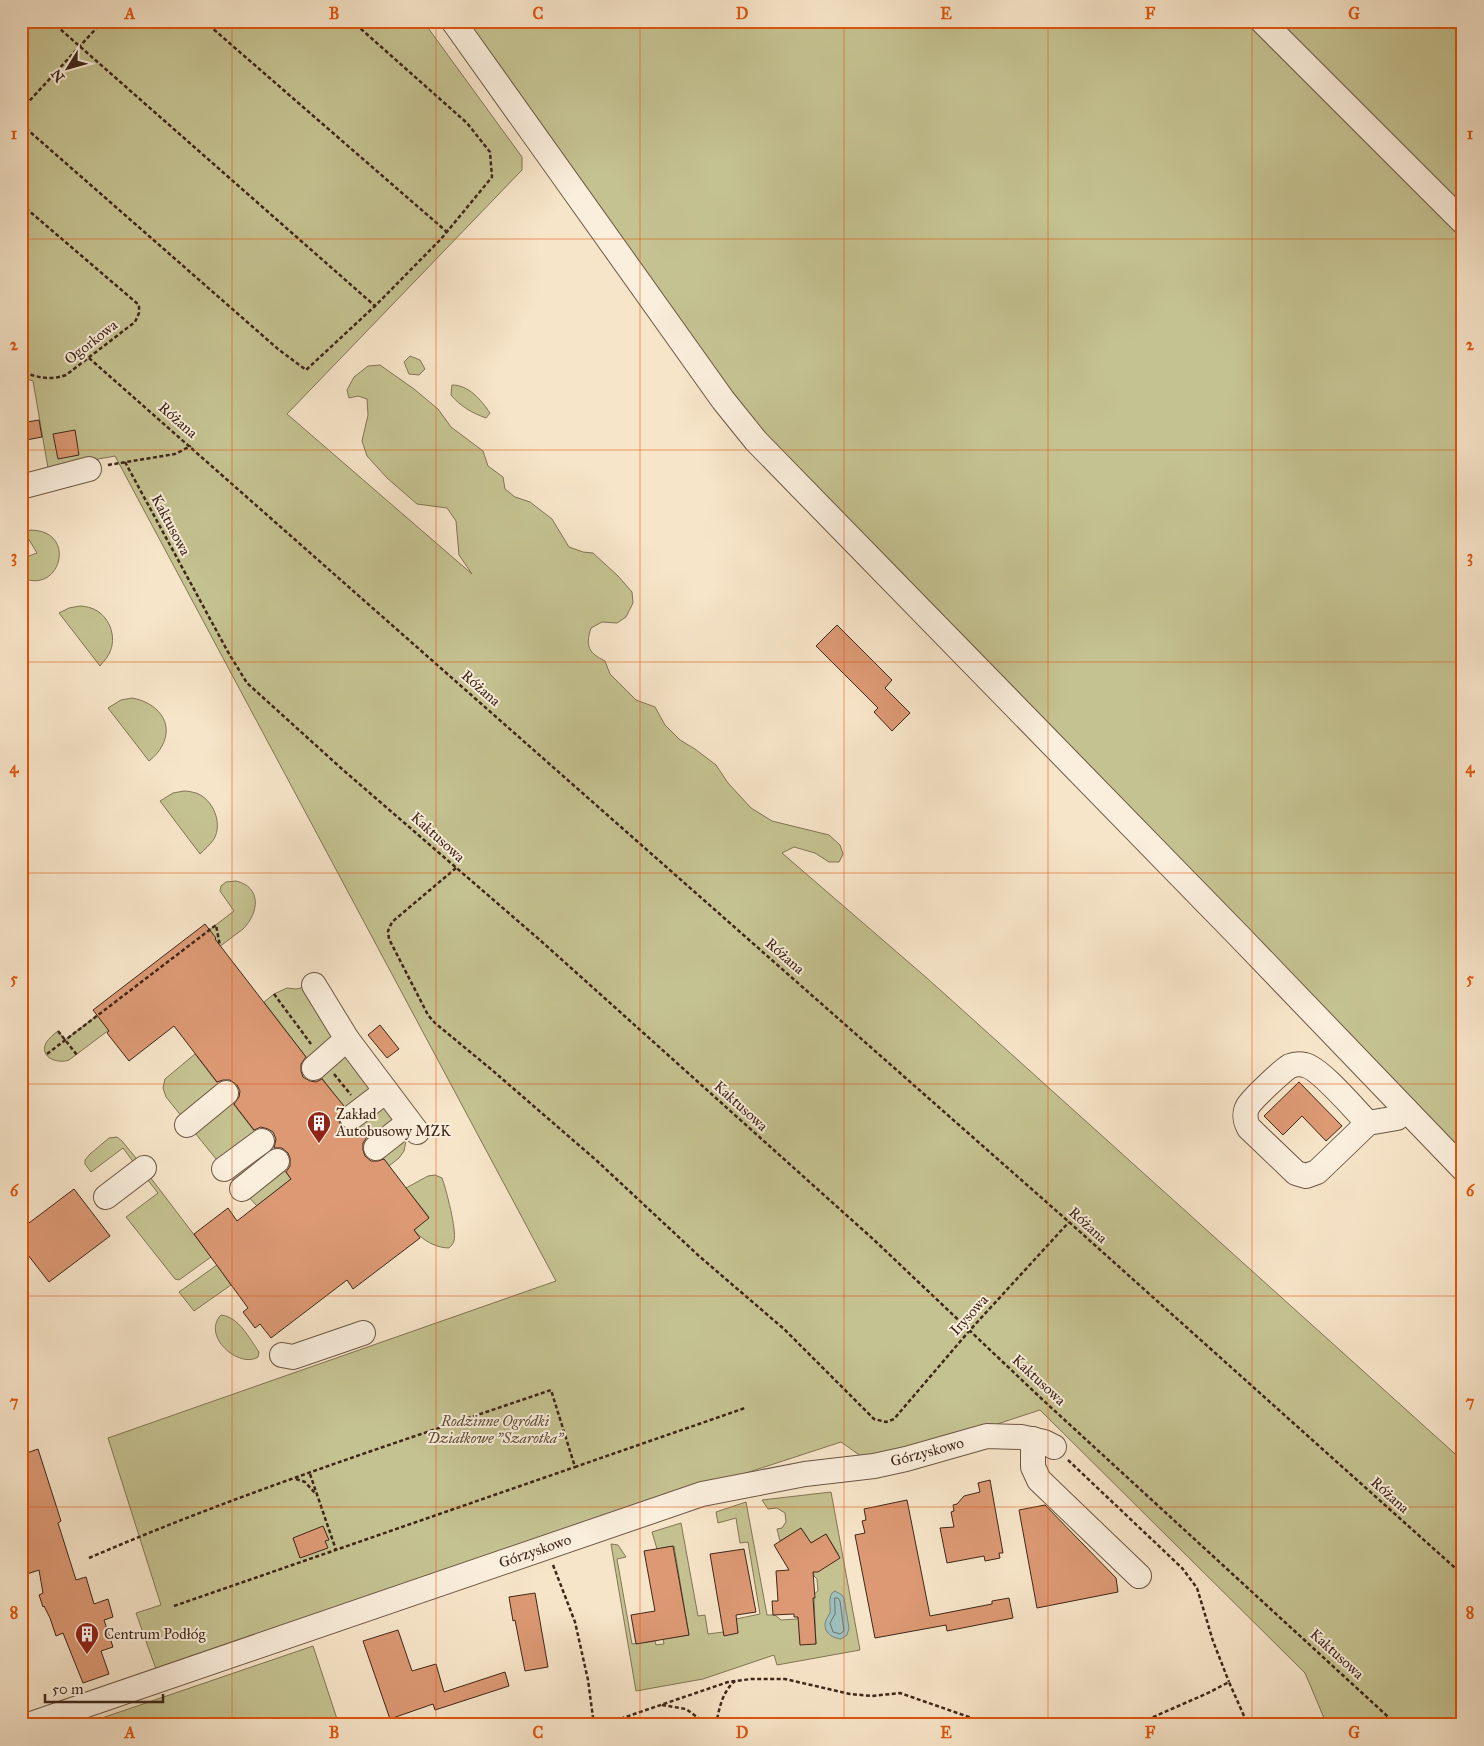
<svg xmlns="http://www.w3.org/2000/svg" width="1484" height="1746" viewBox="0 0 1484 1746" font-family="'IM FELL Great Primer',serif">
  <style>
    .green { fill: #c5c291; stroke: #827455 }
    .water { fill: #9ebebc; stroke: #78817b }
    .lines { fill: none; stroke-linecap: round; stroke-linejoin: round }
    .shore { stroke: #6e726a; stroke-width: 1 }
    .building { fill: #dc9974; stroke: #3f2619 }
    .minor-casing { stroke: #6d5645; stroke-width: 26 }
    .path { stroke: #3f2619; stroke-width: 2.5; stroke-dasharray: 4 2.5; stroke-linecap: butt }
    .minor { stroke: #faeedc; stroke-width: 24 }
    .grid { fill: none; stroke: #e0560d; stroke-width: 1; stroke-opacity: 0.55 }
    .labels { text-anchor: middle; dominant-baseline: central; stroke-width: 4; stroke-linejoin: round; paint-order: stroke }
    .street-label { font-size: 15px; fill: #3f2619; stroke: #faeedc }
    .poi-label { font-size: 15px; fill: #3f2619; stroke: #faeedc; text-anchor: start }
    .park-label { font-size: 15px; font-style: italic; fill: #604d37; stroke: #faeedc }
    .neatline { fill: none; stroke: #e0560d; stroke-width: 2 }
    .grid-label { font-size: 16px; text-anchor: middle; font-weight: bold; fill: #e0560d }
  </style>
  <rect width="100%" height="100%" fill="#f7e5c9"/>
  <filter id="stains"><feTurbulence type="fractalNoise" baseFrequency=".004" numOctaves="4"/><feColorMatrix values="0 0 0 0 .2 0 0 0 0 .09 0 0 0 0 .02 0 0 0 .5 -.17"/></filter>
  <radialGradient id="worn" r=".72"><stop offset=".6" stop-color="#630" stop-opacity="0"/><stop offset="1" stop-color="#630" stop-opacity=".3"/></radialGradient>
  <g class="green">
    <path d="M21,21H423L522,157V170L287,414L472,574L459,555L456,521L447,508L417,504L387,478L367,456L362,441L368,415L367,399L358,396L349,398L347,390L354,377L368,366L380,365L414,389L438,409L451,427L483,451L488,466L503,477L505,489L515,497L530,502L552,519L569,547L583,552L593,553L618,576L632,592L633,603L626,617L617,623L602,622L591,628C585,647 589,653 605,661L610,674L636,700L655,707L665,725L680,740L695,749L716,765L728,783L751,808L772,821L829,835L840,845L843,854L839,862H829L815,853L794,847L782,853L928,979L1463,1461V1725H1327L1305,1673L1040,1410L915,1451L868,1461L841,1442L639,1508L157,1672L136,1613L161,1605L108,1438L556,1281L115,456L48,468L33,381L21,377Z"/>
    <path d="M464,21H1463V1158L770,444Z"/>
    <path d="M410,356L420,360L425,369L419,375L409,374L404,362Z"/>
    <path d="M452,385C469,385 481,400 490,413L486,418C472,413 460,406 451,395Z"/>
    <path d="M30,530C79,530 60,597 21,577V559L37,553L28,538V532Z"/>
    <path d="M80,606C83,606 88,607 91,608C109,614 118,637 109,654C107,658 103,662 100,666L59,613L69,608Z"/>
    <path d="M132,698C156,702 175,722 162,746C159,752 154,757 149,761L108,708L121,700Z"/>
    <path d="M184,791C188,791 192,792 196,793C213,799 223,823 214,839C210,845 204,850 200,854L160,801L173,793Z"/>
    <path d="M236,881C262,887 259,913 243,929L69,1060C58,1064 39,1058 46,1043C49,1038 54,1034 58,1031L65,1040L234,911L220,891L221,886L226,882Z"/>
    <path d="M314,985L417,1132L406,1141L404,1151L399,1158L389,1166L264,1002L274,994L287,988L296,989Z"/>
    <path d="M195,1054L291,1179L257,1206L233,1180L166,1097L163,1088L165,1079Z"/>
    <path d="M117,1137L122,1141L140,1163L137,1167L123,1148L91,1172L85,1164V1160L90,1154L109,1138Z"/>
    <path d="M147,1173L211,1257L179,1280L175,1279L126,1217L158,1193L144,1175Z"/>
    <path d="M435,1175L442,1178C446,1189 457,1230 454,1241C453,1244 452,1245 449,1248C436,1248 422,1240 414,1230L429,1217L406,1188L428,1176Z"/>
    <path d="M217,1265L231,1285L194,1311L179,1292Z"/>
    <path d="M221,1315C239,1317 249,1338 259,1352L258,1357C239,1369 201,1336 221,1315Z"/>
    <path d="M831,1492L860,1650L777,1665L774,1655L703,1679L636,1691L611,1544L618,1545L626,1557L617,1559L632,1644L655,1641L656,1645L664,1644L663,1639L689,1635L674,1546L657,1549L652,1532L681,1523L698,1616L705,1615L708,1634L723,1632L724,1635L738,1633L736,1619L760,1614L748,1542L740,1543L736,1518L718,1523L716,1512L746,1502L767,1615H775L781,1620L797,1619L798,1617L816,1644L814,1598V1594L818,1591L817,1579L814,1576L813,1571L839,1555L826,1534L811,1543L801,1528L780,1541L777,1529L782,1528L786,1522L785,1513L777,1508L768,1509L762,1500Z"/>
    <path d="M313,1646L339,1725H80L99,1719Z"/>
  </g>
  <path class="water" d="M835,1591L842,1595L844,1598L849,1628L847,1635L841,1639C831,1638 822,1631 826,1620C827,1618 829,1615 830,1613C831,1605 828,1600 832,1593Z"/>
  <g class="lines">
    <path class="shore" d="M835,1598H838L840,1601L844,1631L840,1634L833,1632L830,1623L835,1614Z"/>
  </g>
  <g class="building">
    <path d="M39,420L42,437L21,441V423Z"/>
    <path d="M75,430L79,455L58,459L53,434Z"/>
    <path d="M837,625L892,680L885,688L910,713L892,731L874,712L878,708L816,646Z"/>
    <path d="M205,924L216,938L215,939L306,1057L301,1064V1071L303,1077L310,1081L316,1082L322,1079L344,1106L340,1111L338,1118L341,1126L347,1130L353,1131L360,1128L367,1137L363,1143V1150L365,1156L371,1161H378L384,1159L429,1218L414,1230L420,1238L353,1289L347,1280L271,1338L260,1324L255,1328L243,1312L248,1308L194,1234L228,1208L237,1221L291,1179L286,1172L290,1166V1158L288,1153L282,1148H274L276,1139L273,1132L268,1129L261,1127L254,1130L234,1104L239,1097L240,1091L237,1085L230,1080H223L217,1082L174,1026L129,1061L107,1033L109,1031L93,1010Z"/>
    <path d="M380,1025L399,1049L387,1058L368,1035Z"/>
    <path d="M1299,1082L1342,1126L1326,1141L1302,1116L1283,1135L1264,1116Z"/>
    <path d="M74,1189L110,1236L49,1282L21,1246V1229Z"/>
    <path d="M38,1449L61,1521L58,1523L76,1580L86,1577L94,1604L108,1599L113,1617L104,1620L113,1647L101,1651L109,1674L83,1683L63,1633L56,1636L50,1618L44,1606L43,1607L39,1595L43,1593L39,1570L21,1576V1455Z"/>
    <path d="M990,1480L1003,1553H999L1000,1558L985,1561L984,1556L947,1563L940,1528L954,1527L951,1512L954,1511L953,1505L957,1504L964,1496L980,1492L978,1483Z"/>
    <path d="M907,1500L930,1616L992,1604V1601L1009,1598L1013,1618L947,1631L946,1625L875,1638L855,1535L865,1533L862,1521L866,1520L864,1509Z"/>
    <path d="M1045,1505L1116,1578L1118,1592L1037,1608L1019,1510Z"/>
    <path d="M323,1526L329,1540L325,1541L328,1548L300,1558L293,1538Z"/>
    <path d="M801,1528L811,1543L826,1534L840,1558L818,1572H813L815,1598H813L816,1644L800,1645L798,1617H794V1614L773,1615L772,1601H778L776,1571L789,1570L774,1545Z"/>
    <path d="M673,1546L689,1635L636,1644L631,1615L655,1611L644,1551Z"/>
    <path d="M744,1549L756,1612L736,1615L738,1633L724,1636L710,1554Z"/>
    <path d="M535,1593L548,1667L525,1671L515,1620L513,1621L509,1597Z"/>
    <path d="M398,1630L412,1671L436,1664L444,1692L505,1672L509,1686L435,1710L433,1704L390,1719L363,1641Z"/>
  </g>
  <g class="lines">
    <g class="minor-casing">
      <g id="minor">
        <path d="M453,21L723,400L756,441L1241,938L1463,1169"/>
        <path d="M1262,21L1463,222"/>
        <path d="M21,487L89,469"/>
        <path d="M314,985L347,1039L417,1132"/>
        <path d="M314,1068L347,1039"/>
        <path d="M352,1117L386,1091"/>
        <path d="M1368,1123C1355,1110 1321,1069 1305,1065C1300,1064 1295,1064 1290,1066C1283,1070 1252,1099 1248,1106C1244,1113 1245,1121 1249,1128L1296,1173L1306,1176L1317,1172L1368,1123L1397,1118L1406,1110"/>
        <path d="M187,1125L226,1093"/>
        <path d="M376,1148L409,1122"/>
        <path d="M224,1169L262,1141"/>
        <path d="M242,1189L277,1161"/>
        <path d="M106,1197L144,1168"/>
        <path d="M282,1355L293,1357L363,1333"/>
        <path d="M1033,1439V1467L1039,1480L1139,1576"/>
        <path d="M28,1725L702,1494L805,1474L874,1466L906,1459L987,1436L1021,1437L1044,1442L1054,1447"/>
      </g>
    </g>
    <g class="path">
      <path d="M51,21L375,306L441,239L492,177L490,152L467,123L352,21"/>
      <path d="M204,21L447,232"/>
      <path d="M21,110L103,21"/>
      <path d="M21,124L278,349L306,370L375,306"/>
      <path d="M21,204L139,305V313L135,322L66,375C49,381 38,377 21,372"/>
      <path d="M89,358L1069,1222L1463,1575"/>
      <path d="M125,462L228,652L247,683L342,769L541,941L873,1239L1044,1401L1397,1725"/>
      <path d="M108,465L175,454L191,446"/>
      <path d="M456,868L392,922L388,931L389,939L428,1015L435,1023L492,1070L596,1160L699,1256L784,1329L874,1419L886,1422L894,1419L970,1330L1069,1222"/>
      <path d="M274,994L311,1044"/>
      <path d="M58,1031L77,1055"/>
      <path d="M47,1054L216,925L220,946"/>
      <path d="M334,1074L351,1095"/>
      <path d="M1068,1460L1182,1568L1197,1588L1213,1641L1229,1682"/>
      <path d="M310,1474L336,1550"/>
      <path d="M296,1479L305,1482L315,1493"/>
      <path d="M89,1558C239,1493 396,1443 551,1390L575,1467L745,1408"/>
      <path d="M553,1565L575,1622L588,1680L594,1725"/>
      <path d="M174,1606L575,1467"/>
      <path d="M21,1694L28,1705"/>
      <path d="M662,1705L686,1709L708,1725"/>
      <path d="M602,1725L728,1682L751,1679H785L850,1694L872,1696L900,1693L992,1725"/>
      <path d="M716,1725C719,1709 722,1692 735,1681"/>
      <path d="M1135,1725L1208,1693L1229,1682L1248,1725"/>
    </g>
    <use href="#minor" class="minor"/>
  </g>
  <path class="grid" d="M232,21V1725M436,21V1725M640,21V1725M844,21V1725M1048,21V1725M1252,21V1725M21,239H1463M21,450H1463M21,662H1463M21,873H1463M21,1084H1463M21,1296H1463M21,1507H1463"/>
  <defs>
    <g id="building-pin" transform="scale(1.25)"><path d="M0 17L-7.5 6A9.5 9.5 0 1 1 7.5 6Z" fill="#8f2418" stroke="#faeedc"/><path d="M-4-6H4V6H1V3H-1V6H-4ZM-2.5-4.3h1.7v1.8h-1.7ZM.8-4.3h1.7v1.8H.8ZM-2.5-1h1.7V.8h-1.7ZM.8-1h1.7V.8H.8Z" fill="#fff"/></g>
  </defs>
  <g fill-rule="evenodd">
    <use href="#building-pin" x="319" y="1123"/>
    <use href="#building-pin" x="87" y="1634"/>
  </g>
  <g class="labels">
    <g class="street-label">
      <text transform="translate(91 342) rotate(-38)">Ogorkowa</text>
      <text transform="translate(178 420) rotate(41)">Różana</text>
      <text transform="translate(171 525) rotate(62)">Kaktusowa</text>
      <text transform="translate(481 688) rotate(41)">Różana</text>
      <text transform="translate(438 837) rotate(42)">Kaktusowa</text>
      <text transform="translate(785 956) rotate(41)">Różana</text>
      <text transform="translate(741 1106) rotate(42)">Kaktusowa</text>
      <text transform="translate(1088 1225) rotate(42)">Różana</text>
      <text transform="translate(969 1315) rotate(-48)">Irysowa</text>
      <text transform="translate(1039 1380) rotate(43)">Kaktusowa</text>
      <text transform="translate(927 1452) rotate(-15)">Górzyskowo</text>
      <text transform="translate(1390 1495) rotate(42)">Różana</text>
      <text transform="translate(535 1551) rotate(-19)">Górzyskowo</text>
      <text transform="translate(1337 1654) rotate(42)">Kaktusowa</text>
    </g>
    <g class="poi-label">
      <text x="336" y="1114">Zakład<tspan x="336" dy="17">Autobusowy MZK</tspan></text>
      <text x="104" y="1634">Centrum Podłóg</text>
    </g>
    <g class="park-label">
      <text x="495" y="1421">Rodzinne Ogródki<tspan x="495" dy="17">Działkowe "Szarotka"</tspan></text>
    </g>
  </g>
  <rect width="1484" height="1746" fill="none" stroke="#f7e5c9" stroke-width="55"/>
  <g transform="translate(68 68) rotate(233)" stroke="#faeedc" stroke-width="4" paint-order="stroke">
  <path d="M0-4L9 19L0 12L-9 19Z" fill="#3f2619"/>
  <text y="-8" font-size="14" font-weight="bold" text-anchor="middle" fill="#3f2619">N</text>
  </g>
  <path d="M45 1694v8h118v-8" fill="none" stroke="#3f2619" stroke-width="2.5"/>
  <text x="52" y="1694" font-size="15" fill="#3f2619" stroke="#faeedc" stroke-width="4" paint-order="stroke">50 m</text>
  <rect x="28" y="28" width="1428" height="1690" class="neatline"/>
  <g class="grid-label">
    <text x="130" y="19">A</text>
    <text x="334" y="19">B</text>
    <text x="538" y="19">C</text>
    <text x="742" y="19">D</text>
    <text x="946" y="19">E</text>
    <text x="1150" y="19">F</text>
    <text x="1354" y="19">G</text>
    <text x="14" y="139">1</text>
    <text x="1470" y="139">1</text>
    <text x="14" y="350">2</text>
    <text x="1470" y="350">2</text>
    <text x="14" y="562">3</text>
    <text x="1470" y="562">3</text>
    <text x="14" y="773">4</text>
    <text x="1470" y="773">4</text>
    <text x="14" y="984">5</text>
    <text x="1470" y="984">5</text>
    <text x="14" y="1196">6</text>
    <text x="1470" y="1196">6</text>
    <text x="14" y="1407">7</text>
    <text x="1470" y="1407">7</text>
    <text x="14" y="1618">8</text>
    <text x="1470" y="1618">8</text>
    <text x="130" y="1738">A</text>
    <text x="334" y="1738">B</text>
    <text x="538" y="1738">C</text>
    <text x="742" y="1738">D</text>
    <text x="946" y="1738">E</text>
    <text x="1150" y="1738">F</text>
    <text x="1354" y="1738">G</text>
  </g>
  <rect width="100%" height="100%" filter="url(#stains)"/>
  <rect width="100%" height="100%" fill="url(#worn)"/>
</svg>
